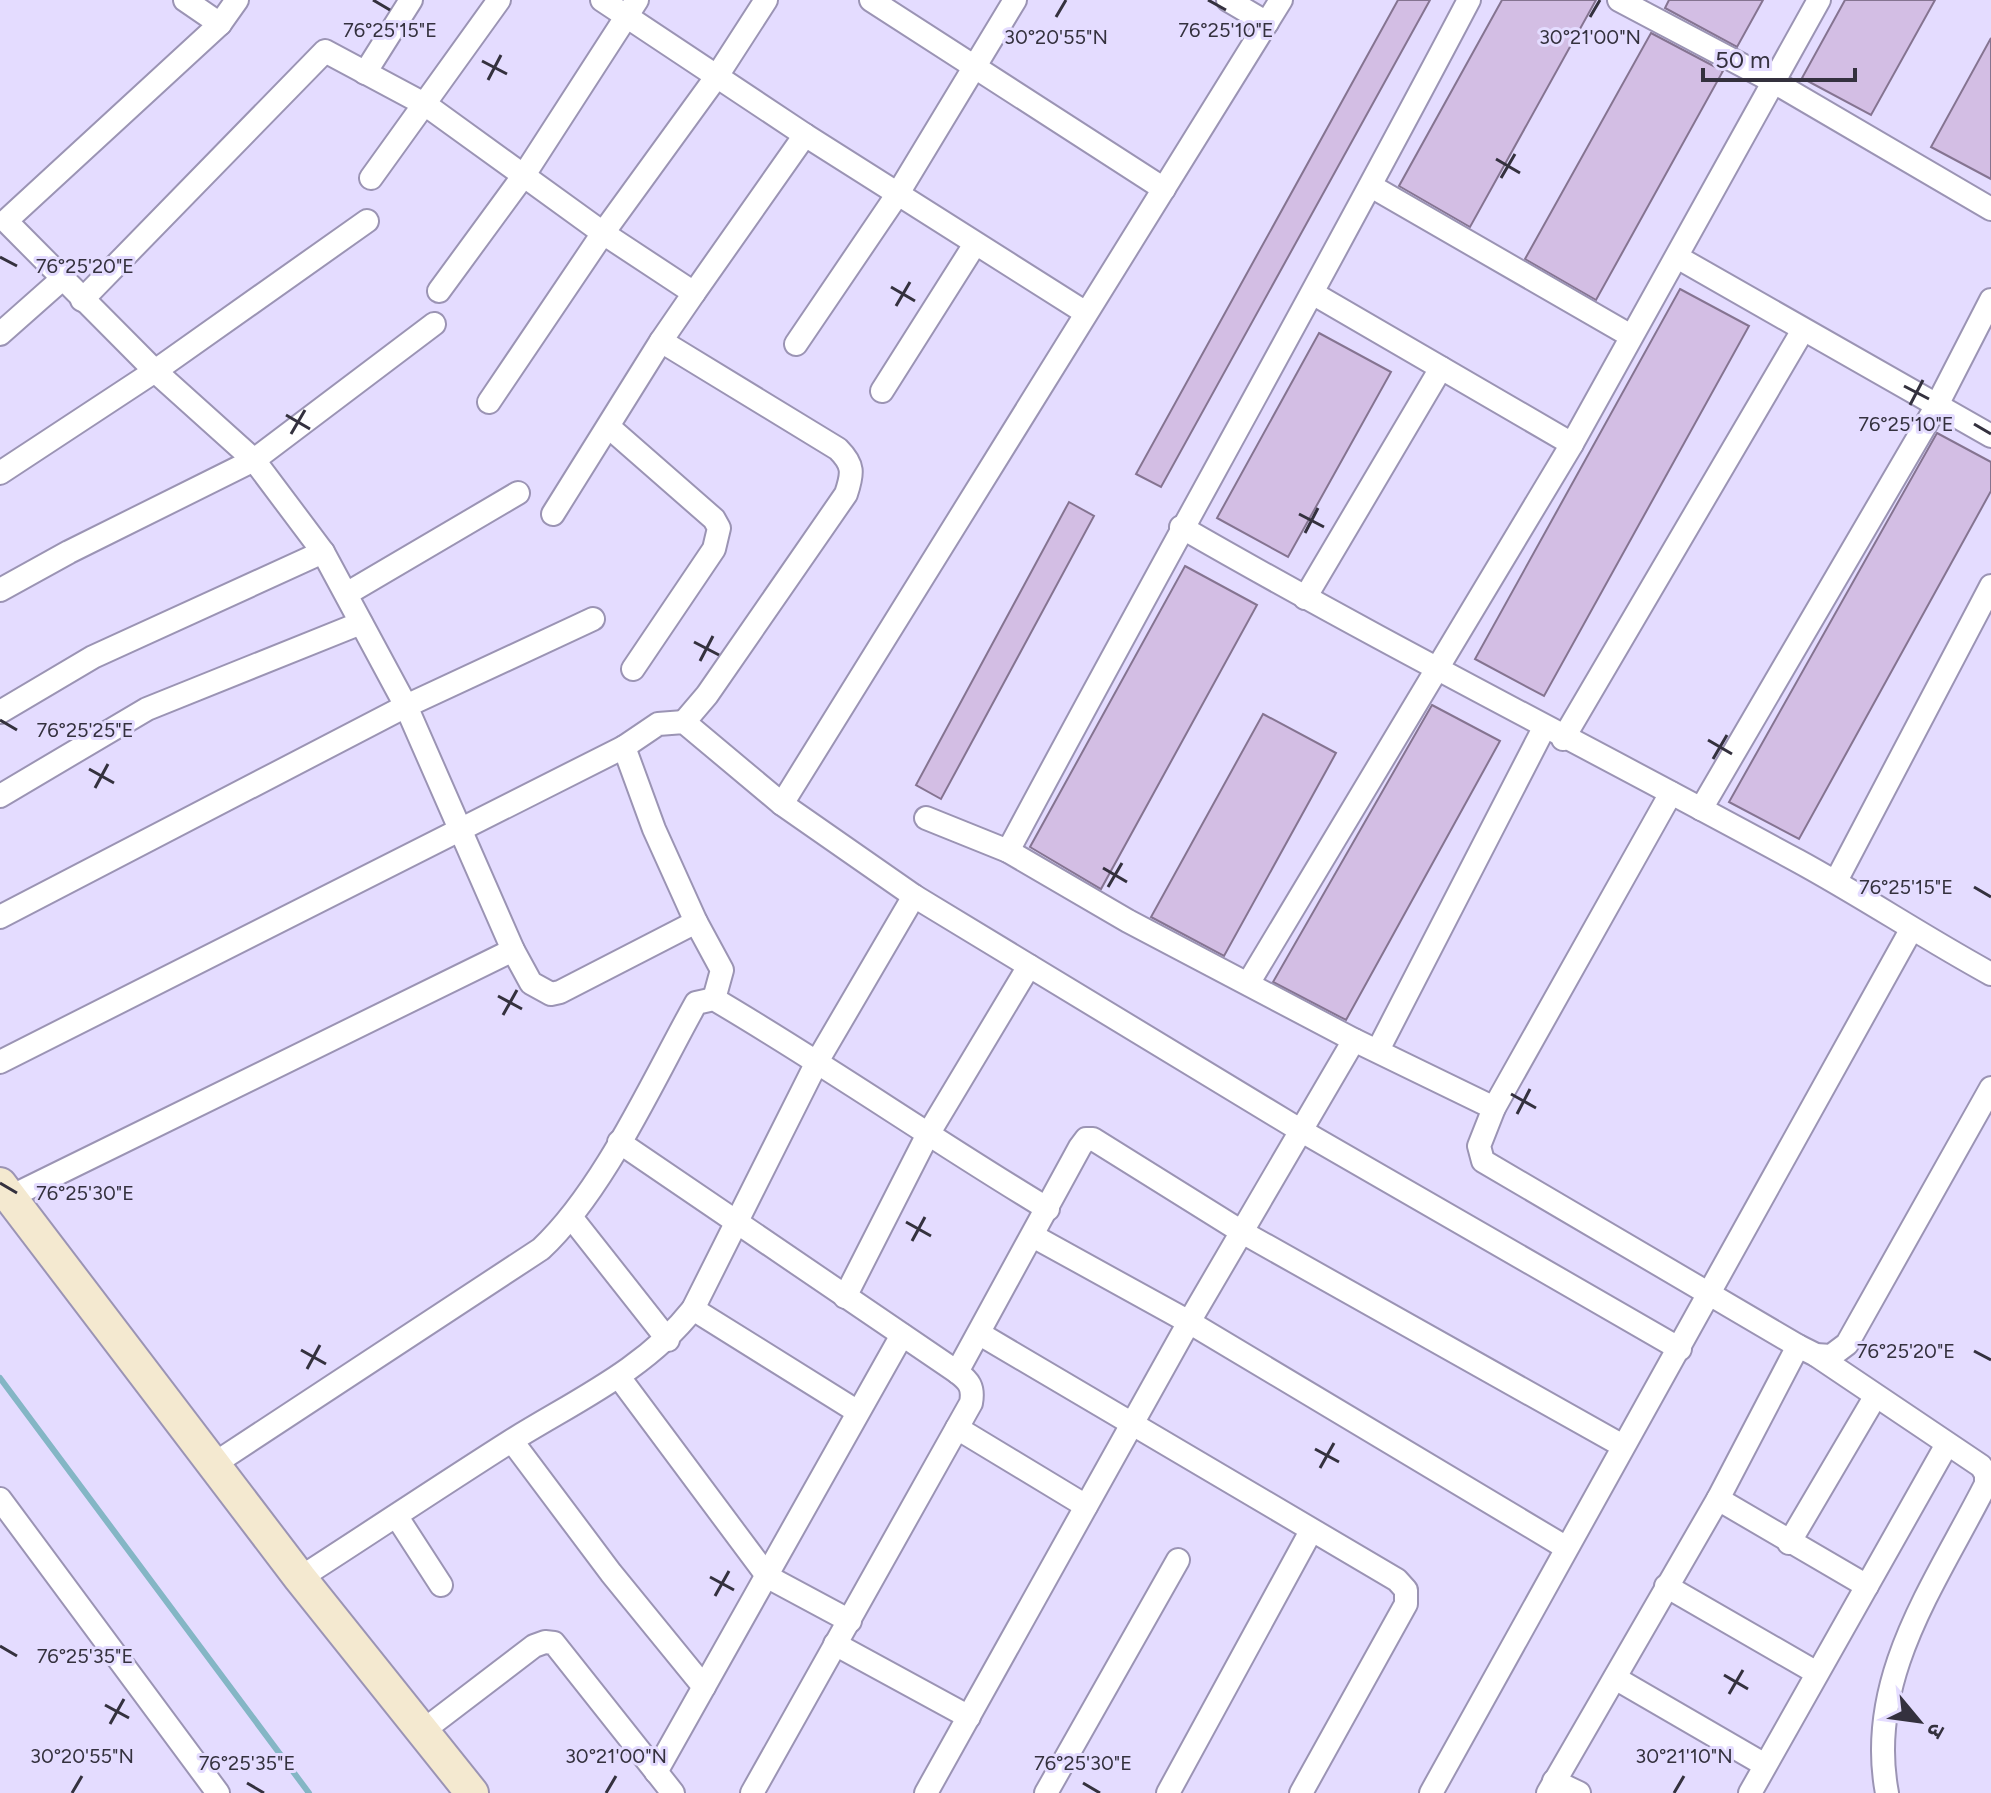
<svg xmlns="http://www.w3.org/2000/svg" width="1991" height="1793" viewBox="0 0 1991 1793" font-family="Figtree,'Noto Sans Devanagari',sans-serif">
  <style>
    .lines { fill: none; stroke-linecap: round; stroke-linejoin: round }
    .stream { stroke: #84b6c5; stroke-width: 6 }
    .building { fill: #d3bee4; stroke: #857491; stroke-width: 2 }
    .street-casing { stroke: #9b94b4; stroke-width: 26 }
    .secondary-casing { stroke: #9b94b4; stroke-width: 36 }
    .street { stroke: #fff; stroke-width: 22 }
    .secondary { stroke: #f4e9d0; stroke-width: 32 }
    .ticks { fill: none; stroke: #34313e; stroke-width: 3 }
    .ticks-label { font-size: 20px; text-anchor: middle; fill: #34313e; stroke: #e4dcff; stroke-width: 6; stroke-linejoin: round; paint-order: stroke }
  </style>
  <rect width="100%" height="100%" fill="#e4dcff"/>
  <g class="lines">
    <path class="stream" d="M0,1378L309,1793"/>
  </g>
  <g class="building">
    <path d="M1398,0H1430L1161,487L1136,474Z"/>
    <path d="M1502,0H1596L1470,227L1399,186Z"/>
    <path d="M1669,0H1763L1737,47L1665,8Z"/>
    <path d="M1845,0H1935L1871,115L1802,78Z"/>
    <path d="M1651,33L1723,71L1596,300L1525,259Z"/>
    <path d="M1991,38V179L1931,147Z"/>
    <path d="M1680,289L1749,326L1544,696L1475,659Z"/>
    <path d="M1319,333L1391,372L1288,557L1217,518Z"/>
    <path d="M1937,433L1991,462V491L1799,839L1729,802Z"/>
    <path d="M1069,502L1094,516L941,799L916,785Z"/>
    <path d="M1185,566L1257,605L1101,889L1030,847Z"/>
    <path d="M1432,705L1500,741L1346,1020L1273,982Z"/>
    <path d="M1263,714L1336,753L1224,956L1151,917Z"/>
  </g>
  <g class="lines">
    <g class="street-casing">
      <g id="street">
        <path d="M185,0L220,24L237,0"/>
        <path d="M602,0L805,135L1086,313"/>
        <path d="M871,0L1164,189"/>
        <path d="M1228,0L1267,23"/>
        <path d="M1619,0L1774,82L1991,209"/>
        <path d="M220,24L6,221L155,371L254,460L323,552L406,706L513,950L531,983L551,994L560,992L696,922L722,970L714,999"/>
        <path d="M365,73L411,0"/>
        <path d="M371,178L499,0"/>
        <path d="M1371,186L1631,336"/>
        <path d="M1677,257L1991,436"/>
        <path d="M439,291L524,175L637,0"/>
        <path d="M694,293L805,135"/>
        <path d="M1314,294L1572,444"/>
        <path d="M82,300L325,51L426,105L603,233L694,293L661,341L838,449C854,465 853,473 846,494L707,695L684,722"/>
        <path d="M0,334L61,280"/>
        <path d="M796,344L897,195L1015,0"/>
        <path d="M882,391L975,244"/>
        <path d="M489,402L603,233L717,76L766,0"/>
        <path d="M610,428L714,519L719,528L714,549L633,669"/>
        <path d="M0,473L155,371L367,221"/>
        <path d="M553,514L661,341"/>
        <path d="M1181,527C1384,644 1592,749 1798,861C1864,897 1925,938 1991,974"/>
        <path d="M0,590L69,552L254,460L434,324"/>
        <path d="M348,593L518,493"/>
        <path d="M1305,598L1441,368"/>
        <path d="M0,712L93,657L323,552"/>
        <path d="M1563,739L1803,330"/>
        <path d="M624,747L654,829L696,922"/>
        <path d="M1671,793L1494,1108L1479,1146L1483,1161L1798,1346L1816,1355L1831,1356L1847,1344L1991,1088"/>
        <path d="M0,796L147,709L361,623"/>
        <path d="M782,804L1281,0"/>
        <path d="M1701,809L1936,407L1991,300"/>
        <path d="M926,818L1008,851L1128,921L1354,1040L1494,1108"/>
        <path d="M1008,851C1160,566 1319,286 1469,0"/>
        <path d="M1836,881L1991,586"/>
        <path d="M0,917L406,706L593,619"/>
        <path d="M1249,982L1572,444L1819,0"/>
        <path d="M1378,1050L1544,728"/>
        <path d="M0,1062L624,747L658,724L684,722L782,804L914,896L1300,1130L1680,1349"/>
        <path d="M619,1142L957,1372C969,1381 974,1387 971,1403L752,1793"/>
        <path d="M10,1197L513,950"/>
        <path d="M571,1217L668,1340"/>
        <path d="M1033,1236L1189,1322L1565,1547"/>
        <path d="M845,1297L927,1136L1029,966"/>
        <path d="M693,1309L858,1412"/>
        <path d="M980,1334L1397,1580L1406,1590V1604L1301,1793"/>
        <path d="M1816,1355L1981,1466L1986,1474V1484C1936,1583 1865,1678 1887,1793"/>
        <path d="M957,1372L1080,1147L1086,1139H1093L1242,1232L1623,1446"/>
        <path d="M619,1377L768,1577L850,1621"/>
        <path d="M957,1428L1086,1506"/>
        <path d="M512,1441L611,1573L704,1687"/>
        <path d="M214,1464L541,1249C604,1190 653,1080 696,1003L714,999C828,1066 935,1141 1048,1209"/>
        <path d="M0,1499L218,1793"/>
        <path d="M1718,1499L1867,1586"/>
        <path d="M397,1517L441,1585"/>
        <path d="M1789,1543L1875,1397"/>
        <path d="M300,1578C370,1533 440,1486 511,1441C575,1401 645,1370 693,1309L818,1060L914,896"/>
        <path d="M1666,1586L1817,1673"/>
        <path d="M835,1644L969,1717"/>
        <path d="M1615,1678L1765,1765"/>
        <path d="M424,1730L534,1646L545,1642L554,1643L673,1793"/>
        <path d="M656,1772L902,1335"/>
        <path d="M1554,1781L1579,1793"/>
        <path d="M926,1793L1189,1322L1354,1040"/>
        <path d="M1046,1793L1178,1560"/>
        <path d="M1168,1793L1311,1531"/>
        <path d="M1431,1793L1911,930"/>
        <path d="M1548,1793L1718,1499L1798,1346"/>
        <path d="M1750,1793L1946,1446"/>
      </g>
    </g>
    <g class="secondary-casing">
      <path id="secondary" d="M0,1184L300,1578L472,1793"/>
    </g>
    <use href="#street" class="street"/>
    <use href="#secondary" class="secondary"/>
  </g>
  <path class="ticks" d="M373,0L390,10M1208,0L1226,10M1056,17L1066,0M1590,17L1600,0M482,61L507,74M488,80L501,55M1496,159L1520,173M1501,178L1515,154M0,257L17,266M891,287L915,301M896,306L910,282M1904,386L1929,399M1910,405L1923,380M286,415L310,429M1974,424L1991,434M291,434L305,410M1299,514L1324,527M1305,533L1318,508M694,642L719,655M700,661L713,636M0,720L17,730M1708,740L1732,754M1713,759L1727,735M89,769L114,783M95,788L108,764M1103,868L1127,882M1108,887L1122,863M1974,887L1991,897M498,996L522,1009M503,1015L517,990M1511,1094L1536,1108M1517,1114L1530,1089M0,1183L17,1193M906,1222L931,1236M912,1241L925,1217M301,1350L326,1364M1974,1351L1991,1360M307,1369L320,1345M1315,1449L1339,1462M1320,1468L1334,1443M710,1577L734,1590M715,1596L729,1571M0,1646L17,1656M1724,1675L1748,1689M1729,1694L1743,1670M105,1705L129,1718M110,1724L124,1699M247,1783L264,1793M1083,1783L1100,1793M72,1793L82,1776M606,1793L616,1776M1674,1793L1684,1776"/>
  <g class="ticks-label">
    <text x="390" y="37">76°25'15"E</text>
    <text x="1226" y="37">76°25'10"E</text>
    <text x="1056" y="44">30°20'55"N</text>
    <text x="1590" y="44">30°21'00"N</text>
    <text x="85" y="273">76°25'20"E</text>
    <text x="1906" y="431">76°25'10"E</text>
    <text x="85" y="737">76°25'25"E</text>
    <text x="1906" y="894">76°25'15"E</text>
    <text x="85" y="1200">76°25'30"E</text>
    <text x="1906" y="1358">76°25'20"E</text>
    <text x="85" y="1663">76°25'35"E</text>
    <text x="82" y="1763">30°20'55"N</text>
    <text x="616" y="1763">30°21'00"N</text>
    <text x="1684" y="1763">30°21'10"N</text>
    <text x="247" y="1770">76°25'35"E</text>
    <text x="1083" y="1770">76°25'30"E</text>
  </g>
  <g transform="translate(1919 1721) rotate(119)" stroke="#e4dcff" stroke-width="6" paint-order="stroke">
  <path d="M0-6L14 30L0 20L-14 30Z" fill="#34313e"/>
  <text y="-12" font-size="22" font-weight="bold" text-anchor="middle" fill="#34313e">उ</text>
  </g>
  <path d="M1703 68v12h152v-12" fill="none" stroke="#34313e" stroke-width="4"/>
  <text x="1715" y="68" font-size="24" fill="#34313e" stroke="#e4dcff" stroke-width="6" paint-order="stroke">50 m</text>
</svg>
